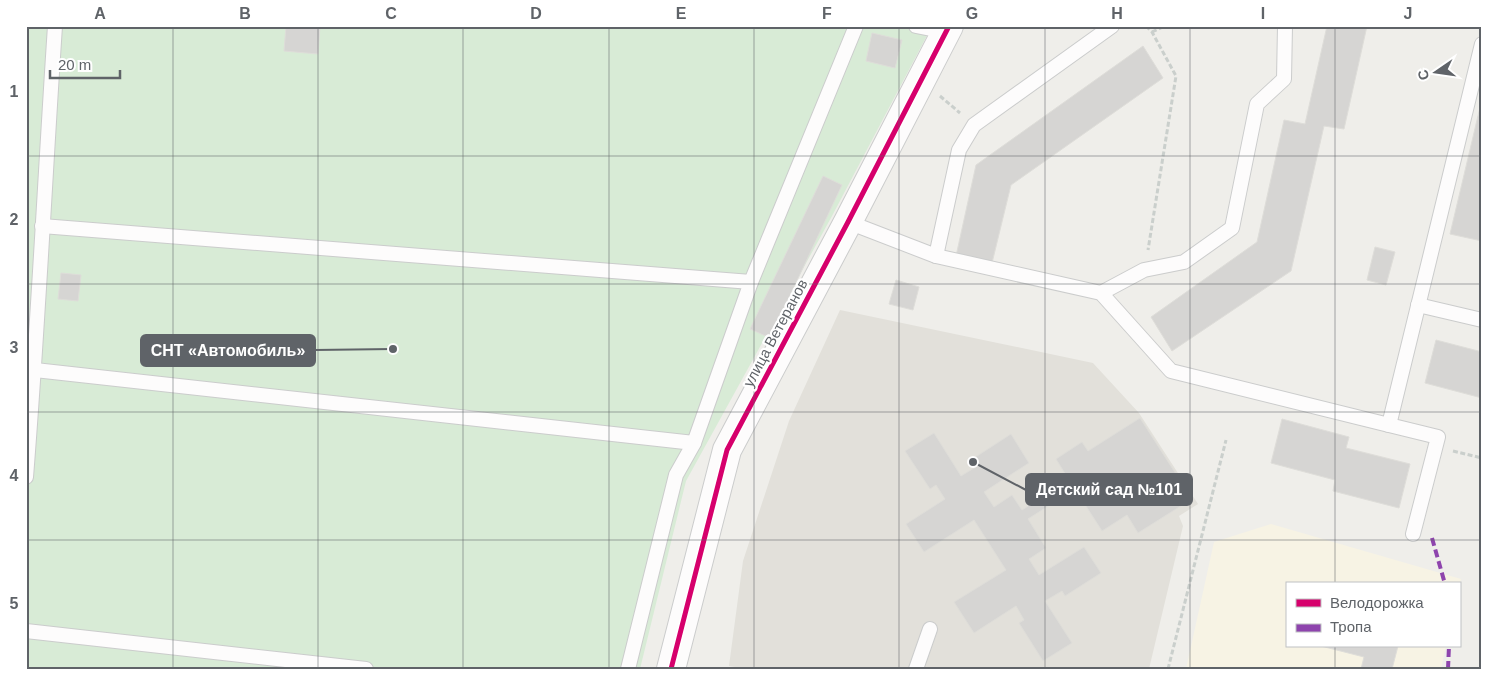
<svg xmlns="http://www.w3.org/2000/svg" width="1508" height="695" viewBox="0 0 1508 695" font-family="Arial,sans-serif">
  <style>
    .commercial { fill: #f7f3e4 }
    .education { fill: #e2e0da }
    .green { fill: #d8ebd6 }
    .building { fill: #d6d5d3; stroke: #deddd9 }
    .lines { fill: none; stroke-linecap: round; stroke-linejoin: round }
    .service-casing { stroke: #cbcccc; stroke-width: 16 }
    .minor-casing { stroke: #cbcccc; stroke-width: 30 }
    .path { stroke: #cacfcc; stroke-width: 3; stroke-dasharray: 5 2.5; stroke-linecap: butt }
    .service { stroke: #fdfcfc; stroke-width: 14 }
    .minor { stroke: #fdfcfc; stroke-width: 28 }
    .quiet { stroke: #8e44ad; stroke-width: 4; stroke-dasharray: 8 4; stroke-linecap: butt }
    .cycleway-casing { stroke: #fff; stroke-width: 8 }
    .cycleway { stroke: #d6006c; stroke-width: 5 }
    .grid { fill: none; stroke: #5f6368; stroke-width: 1; stroke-opacity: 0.55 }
    .labels { text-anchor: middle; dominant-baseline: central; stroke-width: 4.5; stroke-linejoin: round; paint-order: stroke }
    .street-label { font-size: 15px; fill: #5f6368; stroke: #fff }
    .leader { fill: none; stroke: #5f6368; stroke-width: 2 }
    .callout-dot { fill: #5f6368; stroke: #fff; stroke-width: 2 }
    .callout { fill: #5f6368; stroke: #5f6368; stroke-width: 2 }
    .callout-label { font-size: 16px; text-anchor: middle; font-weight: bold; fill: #fff }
    .neatline { fill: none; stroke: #5f6368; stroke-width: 2 }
    .grid-label { font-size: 16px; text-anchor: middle; font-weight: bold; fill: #5f6368 }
  </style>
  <rect width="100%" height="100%" fill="#efeeea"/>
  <path class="commercial" d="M1271,524L1461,579L1459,588V584H1287V646H1446L1441,669H1186L1214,542Z"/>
  <path class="education" d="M840,310L1093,363L1139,413L1198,504L1179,516L1183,526L1149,669H746L729,666L743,561L789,421Z"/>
  <path class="green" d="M26,26H932L832,216L686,481L640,669H26Z"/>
  <g class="building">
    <path d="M286,26H320L318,54L284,51Z"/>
    <path d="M1327,26H1367L1344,129L1324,126L1291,271L1172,351L1151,317L1257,242L1284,120L1305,124Z"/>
    <path d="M872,33L902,40L895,68L866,61Z"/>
    <path d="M1143,46L1163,78L1011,185L992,263L956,256L976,165Z"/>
    <path d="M1482,99V241L1450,234Z"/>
    <path d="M823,176L842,185L770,338L750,329Z"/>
    <path d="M1375,247L1395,252L1386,285L1367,280Z"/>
    <path d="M61,273L81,275L78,301L58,299Z"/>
    <path d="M896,280L919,287L913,310L889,304Z"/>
    <path d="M1436,340L1482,352V398L1425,383Z"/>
    <path d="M1140,418L1192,499L1138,533L1127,515L1102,531L1075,489L1028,519L1046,548L1029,559L1039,575L1084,547L1101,573L1065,596L1062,591L1045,601L1072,643L1043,661L1019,623L1024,620L1016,606L974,633L954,602L1006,570L974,520L924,552L906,524L945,499L936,485L930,489L905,451L934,433L961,476L979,465L974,458L1011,434L1029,463L984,492L994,507L1012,495L1022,510L1069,480L1056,459L1082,442L1088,451Z"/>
    <path d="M1282,419L1349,437L1346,448L1410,464L1399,508L1333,491L1335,480L1271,463Z"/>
    <path d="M1321,646H1398L1392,669H1361L1364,657Z"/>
  </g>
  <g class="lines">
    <g class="service-casing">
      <g id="service">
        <path d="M916,26L946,32L950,30"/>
        <path d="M848,222L936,256L1101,293L1171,371L1389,425L1482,44"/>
        <path d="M42,226L751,282"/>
        <path d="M936,256L959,150L974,125L1112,26"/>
        <path d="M1101,293L1144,270L1184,262L1232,228L1257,104L1284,79L1285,26"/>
        <path d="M1418,305L1482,320"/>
        <path d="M26,369L694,443"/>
        <path d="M1389,425L1438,437L1413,534"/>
        <path d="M26,477C38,327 45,176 55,26"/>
        <path d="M26,631L366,669"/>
        <path d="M628,669L676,475L694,443L751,282L856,26"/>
        <path d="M916,669L930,629"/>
      </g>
    </g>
    <g class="minor-casing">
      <path id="minor" d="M671,669L727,450L848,222L949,26"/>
    </g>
    <g class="path">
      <path d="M1146,26L1152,32L1176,76L1148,250"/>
      <path d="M1152,32L1165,26"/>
      <path d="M940,96L960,113"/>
      <path d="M1453,451L1482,458"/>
      <path d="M1168,669L1226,440"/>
    </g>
    <use href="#service" class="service"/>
    <use href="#minor" class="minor"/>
    <g class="quiet">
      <path d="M1432,538L1445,584"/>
      <path d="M1448,669L1449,646"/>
    </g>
    <g class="cycleway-casing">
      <path id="cycleway" d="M671,669L727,450L848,222L949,26"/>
    </g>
    <use href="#cycleway" class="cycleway"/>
  </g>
  <path class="grid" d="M173,26V669M318,26V669M463,26V669M609,26V669M754,26V669M899,26V669M1045,26V669M1190,26V669M1335,26V584M26,156H1482M26,284H1482M26,412H1482M26,540H1482M1335,646V669"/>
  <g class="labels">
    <g class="street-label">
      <text transform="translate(775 333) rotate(-62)">улица Ветеранов</text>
    </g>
  </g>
  <path class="leader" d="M393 349L315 350M973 462L1026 490"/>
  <g class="callout-dot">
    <circle cx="393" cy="349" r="5"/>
    <circle cx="973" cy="462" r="5"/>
  </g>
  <g class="callout">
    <rect x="141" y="335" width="174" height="31" rx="5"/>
    <rect x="1026" y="474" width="166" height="31" rx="5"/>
  </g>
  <g class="callout-label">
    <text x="228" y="356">СНТ «Автомобиль»</text>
    <text x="1109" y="495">Детский сад №101</text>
  </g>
  <rect width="1508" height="695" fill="none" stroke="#ffffff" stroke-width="55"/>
  <rect x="1286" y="582" width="175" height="65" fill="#ffffff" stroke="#bfc1c3"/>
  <rect x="1296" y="599" width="25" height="8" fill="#d6006c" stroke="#bfc1c3"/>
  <text x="1330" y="608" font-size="15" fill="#5f6368">Велодорожка</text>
  <rect x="1296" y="624" width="25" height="8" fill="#8e44ad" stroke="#bfc1c3"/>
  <text x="1330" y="632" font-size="15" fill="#5f6368">Тропа</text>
  <g transform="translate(1436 72) rotate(257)" stroke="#ffffff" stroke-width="4" paint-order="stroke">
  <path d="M0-4L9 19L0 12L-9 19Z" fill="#5f6368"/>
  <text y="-8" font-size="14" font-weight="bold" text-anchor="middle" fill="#5f6368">С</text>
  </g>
  <path d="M50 70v8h70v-8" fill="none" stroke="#5f6368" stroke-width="2.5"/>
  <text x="58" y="70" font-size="15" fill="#5f6368" stroke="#ffffff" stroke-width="4" paint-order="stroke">20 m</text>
  <rect x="28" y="28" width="1452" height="640" class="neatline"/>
  <g class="grid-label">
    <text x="100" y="19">A</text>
    <text x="245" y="19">B</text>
    <text x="391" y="19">C</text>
    <text x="536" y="19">D</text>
    <text x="681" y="19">E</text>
    <text x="827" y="19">F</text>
    <text x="972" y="19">G</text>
    <text x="1117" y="19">H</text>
    <text x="1263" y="19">I</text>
    <text x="1408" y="19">J</text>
    <text x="14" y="97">1</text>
    <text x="14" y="225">2</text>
    <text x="14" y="353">3</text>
    <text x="14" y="481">4</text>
    <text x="14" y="609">5</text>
  </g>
</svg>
